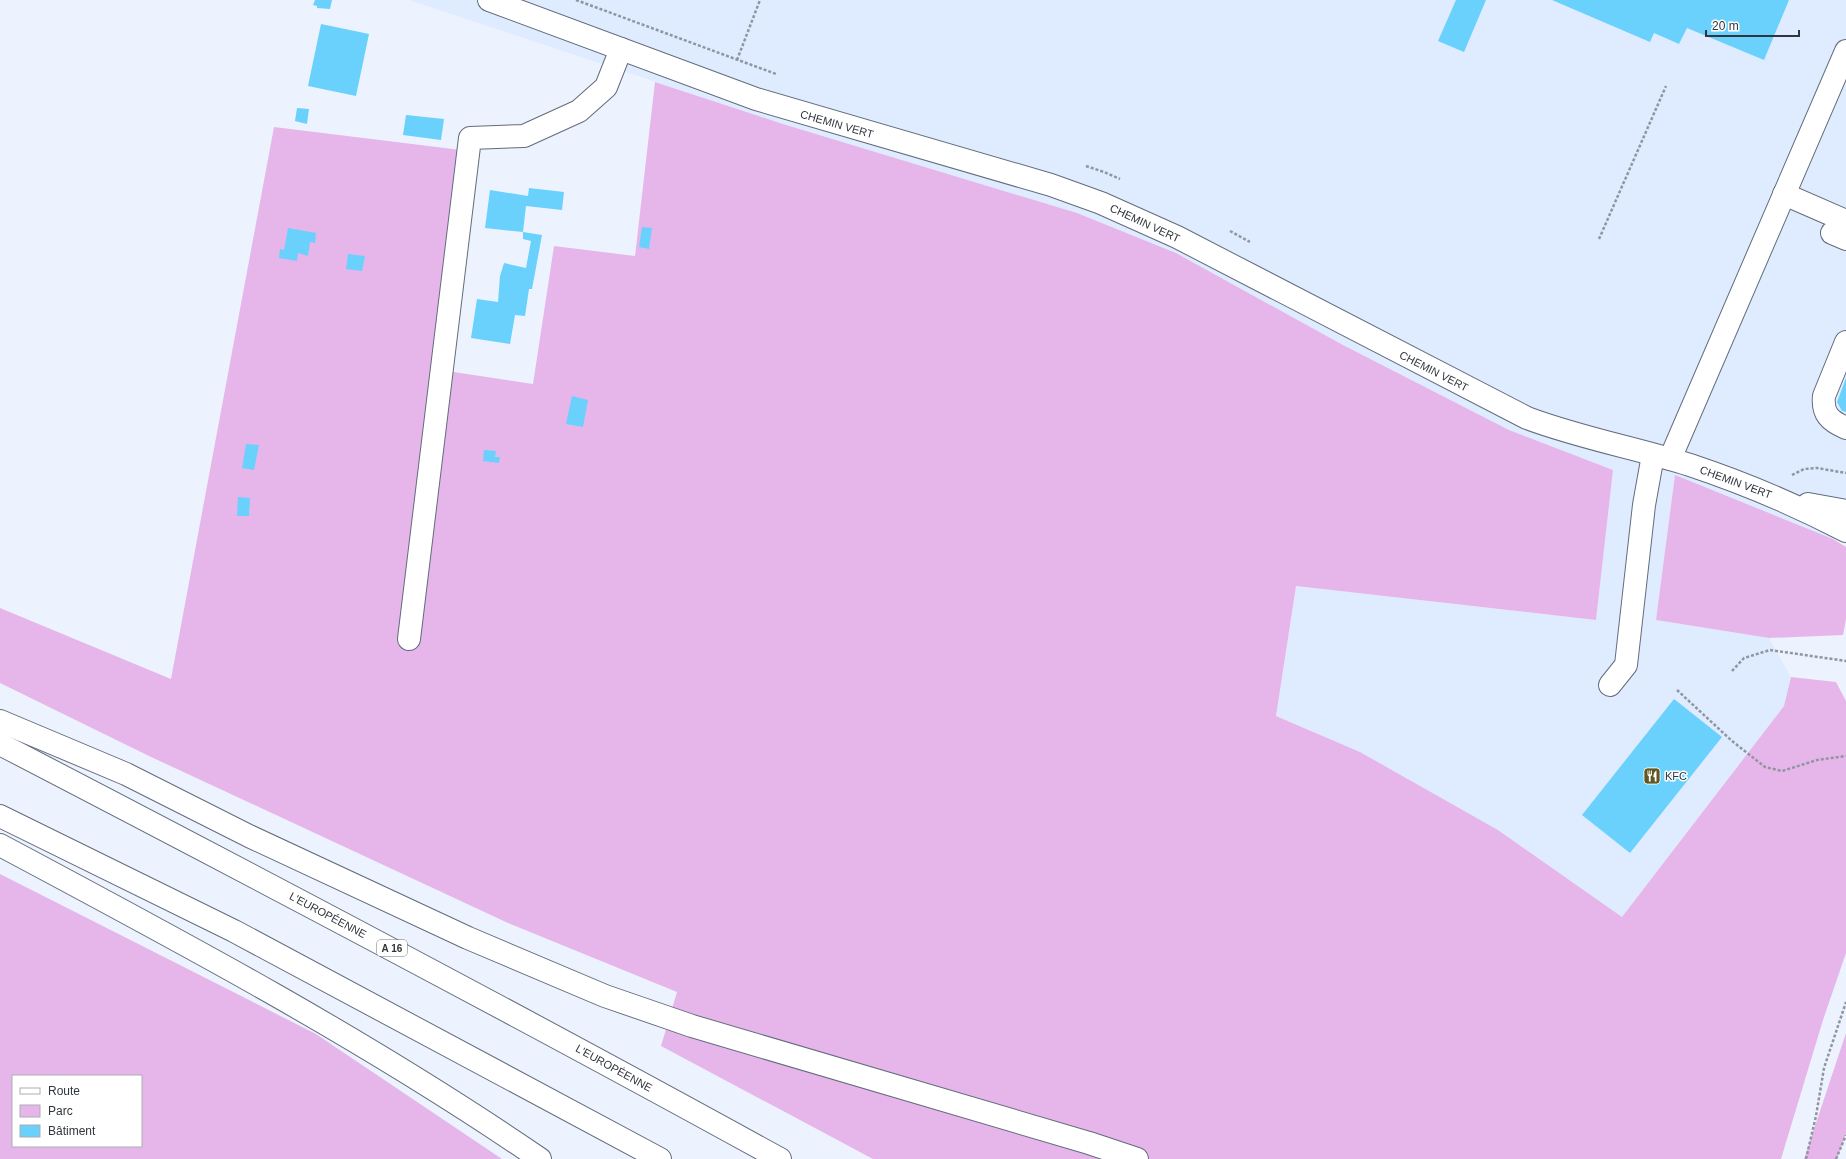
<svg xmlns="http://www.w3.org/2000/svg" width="1846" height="1159" viewBox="0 0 1846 1159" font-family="Arial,sans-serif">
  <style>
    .built { fill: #dfebff }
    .green { fill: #e6b6ea; fill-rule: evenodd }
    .building { fill: #69d1fc }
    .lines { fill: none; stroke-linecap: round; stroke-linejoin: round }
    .minor-casing { stroke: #626c7c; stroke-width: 24 }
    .highway-casing { stroke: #626c7c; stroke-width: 24 }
    .path { stroke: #90969f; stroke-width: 2.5; stroke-dasharray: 3 2; stroke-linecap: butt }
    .minor { stroke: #fff; stroke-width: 22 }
    .highway { stroke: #fff; stroke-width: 22 }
    .labels { text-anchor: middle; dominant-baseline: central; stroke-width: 3; stroke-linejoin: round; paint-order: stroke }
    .shield { fill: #fff; stroke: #6f7276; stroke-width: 1 }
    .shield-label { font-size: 10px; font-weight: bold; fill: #31353c }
    .street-label { font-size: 11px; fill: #31353c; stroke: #fff }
    .poi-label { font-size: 11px; fill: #31353c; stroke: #fff; text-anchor: start }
  </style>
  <rect width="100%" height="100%" fill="#ecf3fe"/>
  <path class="built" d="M409,0H1846V513L1833,539L1675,476L1656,620L1769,638L1791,677L1784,706L1622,917L1498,830L1360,752L1276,716L1296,586L1596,620L1613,470L1509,430L1343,345L1176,253L1077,213L783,124Z"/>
  <g class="green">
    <path d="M655,82L783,124L1077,213L1176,253L1343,345L1509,430L1613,470L1596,620L1296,586L1276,716L1360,752L1498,830L1622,917L1784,706L1791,677L1836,682L1846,701V953L1823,1020L1781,1159H873L661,1046L677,992L508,923L149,756L0,683V608L171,679L274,127L461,150L434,369L533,384L554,246L635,256Z"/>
    <path d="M1675,475L1833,539L1846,547V619L1843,635L1769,638L1656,620Z"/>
    <path d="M0,874L316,1034L502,1159H0ZM13,1076H141V1146H13Z"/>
    <path d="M1846,1033V1133L1837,1159H1804Z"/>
  </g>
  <g class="building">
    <path d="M315,0H332L330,9L317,8V6L313,5Z"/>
    <path d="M1456,0H1486L1464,52L1438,41Z"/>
    <path d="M1552,0H1789L1764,60L1687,28L1679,44L1654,33L1650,42Z"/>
    <path d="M321,24L369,34L356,96L308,86Z"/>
    <path d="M297,108L309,109L307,124L295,121Z"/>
    <path d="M406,115L444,119L441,140L403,135Z"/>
    <path d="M529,188L564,192L562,210L526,206L523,232L542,235L532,289H529L525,316L515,315L510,344L471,338L477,299L498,302L500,276L504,263L526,268L531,241L523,239V232L485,228L490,190L528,196Z"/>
    <path d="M642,227L652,228L649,249L639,247Z"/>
    <path d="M288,228L316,233L315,243L310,242L308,256L298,253L297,261L279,258L280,249L284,250Z"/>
    <path d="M348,254L365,256L362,271L346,269Z"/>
    <path d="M1846,378V412L1842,411L1837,402Z"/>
    <path d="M572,396L588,400L583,427L566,424Z"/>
    <path d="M246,444L259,445L254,470L242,468Z"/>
    <path d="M484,450L496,451L495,457H500L499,463L483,461Z"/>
    <path d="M238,497L250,498L249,516H237Z"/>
    <path d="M1674,699L1722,737L1630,853L1582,815Z"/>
  </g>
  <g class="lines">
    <g class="minor-casing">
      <g id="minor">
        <path d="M489,0L756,99L1051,185L1101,203L1177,237L1527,418C1580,438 1636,448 1690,465C1744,483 1796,505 1846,531"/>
        <path d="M1784,194L1846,221"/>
        <path d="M1832,233L1846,239"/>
        <path d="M1846,342L1824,396C1822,414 1830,421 1846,428"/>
        <path d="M1670,459L1846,51"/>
        <path d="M1808,504L1846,511"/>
        <path d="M409,639L470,138L524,136L579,111L606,87L621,49"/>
        <path d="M1610,685L1626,665L1644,505L1653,455"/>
      </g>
    </g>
    <g class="highway-casing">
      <g id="highway">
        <path d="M0,721L126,774L249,836L468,938L605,996L692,1026L1089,1143L1137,1159"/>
        <path d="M0,744C262,880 522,1017 780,1159"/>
        <path d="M0,816L234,931L660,1159"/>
        <path d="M0,845C184,943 368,1041 540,1159"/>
      </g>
    </g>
    <g class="path">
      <path d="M576,0L776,74"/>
      <path d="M737,60L760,0"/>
      <path d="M1086,166L1104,172L1120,179"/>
      <path d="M1230,231L1250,242"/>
      <path d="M1599,239L1666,86"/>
      <path d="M1792,475L1804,469L1817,468L1846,473"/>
      <path d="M1732,671L1744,658L1770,650L1846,661"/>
      <path d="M1677,690L1732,741L1765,767L1782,771L1817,760L1846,756"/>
      <path d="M1806,1159L1816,1116L1824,1068L1846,1002"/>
      <path d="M1836,1159L1846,1135"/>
    </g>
    <use href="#minor" class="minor"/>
    <use href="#highway" class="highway"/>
  </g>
  <defs>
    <g id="restaurant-square" transform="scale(0.9)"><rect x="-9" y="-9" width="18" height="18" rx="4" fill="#605724" stroke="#fff"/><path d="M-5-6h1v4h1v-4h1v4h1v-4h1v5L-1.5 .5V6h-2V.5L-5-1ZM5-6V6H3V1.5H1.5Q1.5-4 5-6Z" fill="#fff"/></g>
  </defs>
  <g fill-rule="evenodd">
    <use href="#restaurant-square" x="1652" y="776"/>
  </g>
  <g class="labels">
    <rect class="shield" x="377" y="940" width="30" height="16" rx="3"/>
    <g class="shield-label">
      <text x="392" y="948">A 16</text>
    </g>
    <g class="street-label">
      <text transform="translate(837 124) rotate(16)">CHEMIN VERT</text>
      <text transform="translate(1145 223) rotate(25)">CHEMIN VERT</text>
      <text transform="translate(1434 371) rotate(27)">CHEMIN VERT</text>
      <text transform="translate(1736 482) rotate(20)">CHEMIN VERT</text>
      <text transform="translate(328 915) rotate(28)">L'EUROPÉENNE</text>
      <text transform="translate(614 1068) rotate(29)">L'EUROPÉENNE</text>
    </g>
    <g class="poi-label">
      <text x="1665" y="776">KFC</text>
    </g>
  </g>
  <rect x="12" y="1075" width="130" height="72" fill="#ffffff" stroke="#adaeb1"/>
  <rect x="20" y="1088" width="20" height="6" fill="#ffffff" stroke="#adaeb1"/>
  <text x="48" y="1095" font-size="12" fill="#31353c">Route</text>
  <rect x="20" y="1105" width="20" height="12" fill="#e6b6ea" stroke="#adaeb1"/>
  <text x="48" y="1115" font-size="12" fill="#31353c">Parc</text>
  <rect x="20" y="1125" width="20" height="12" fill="#69d1fc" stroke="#adaeb1"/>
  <text x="48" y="1135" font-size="12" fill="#31353c">Bâtiment</text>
  <path d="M1706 30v6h93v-6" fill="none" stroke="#31353c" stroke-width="2"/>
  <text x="1712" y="30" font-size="12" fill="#31353c" stroke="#ffffff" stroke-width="3" paint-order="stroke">20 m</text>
</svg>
